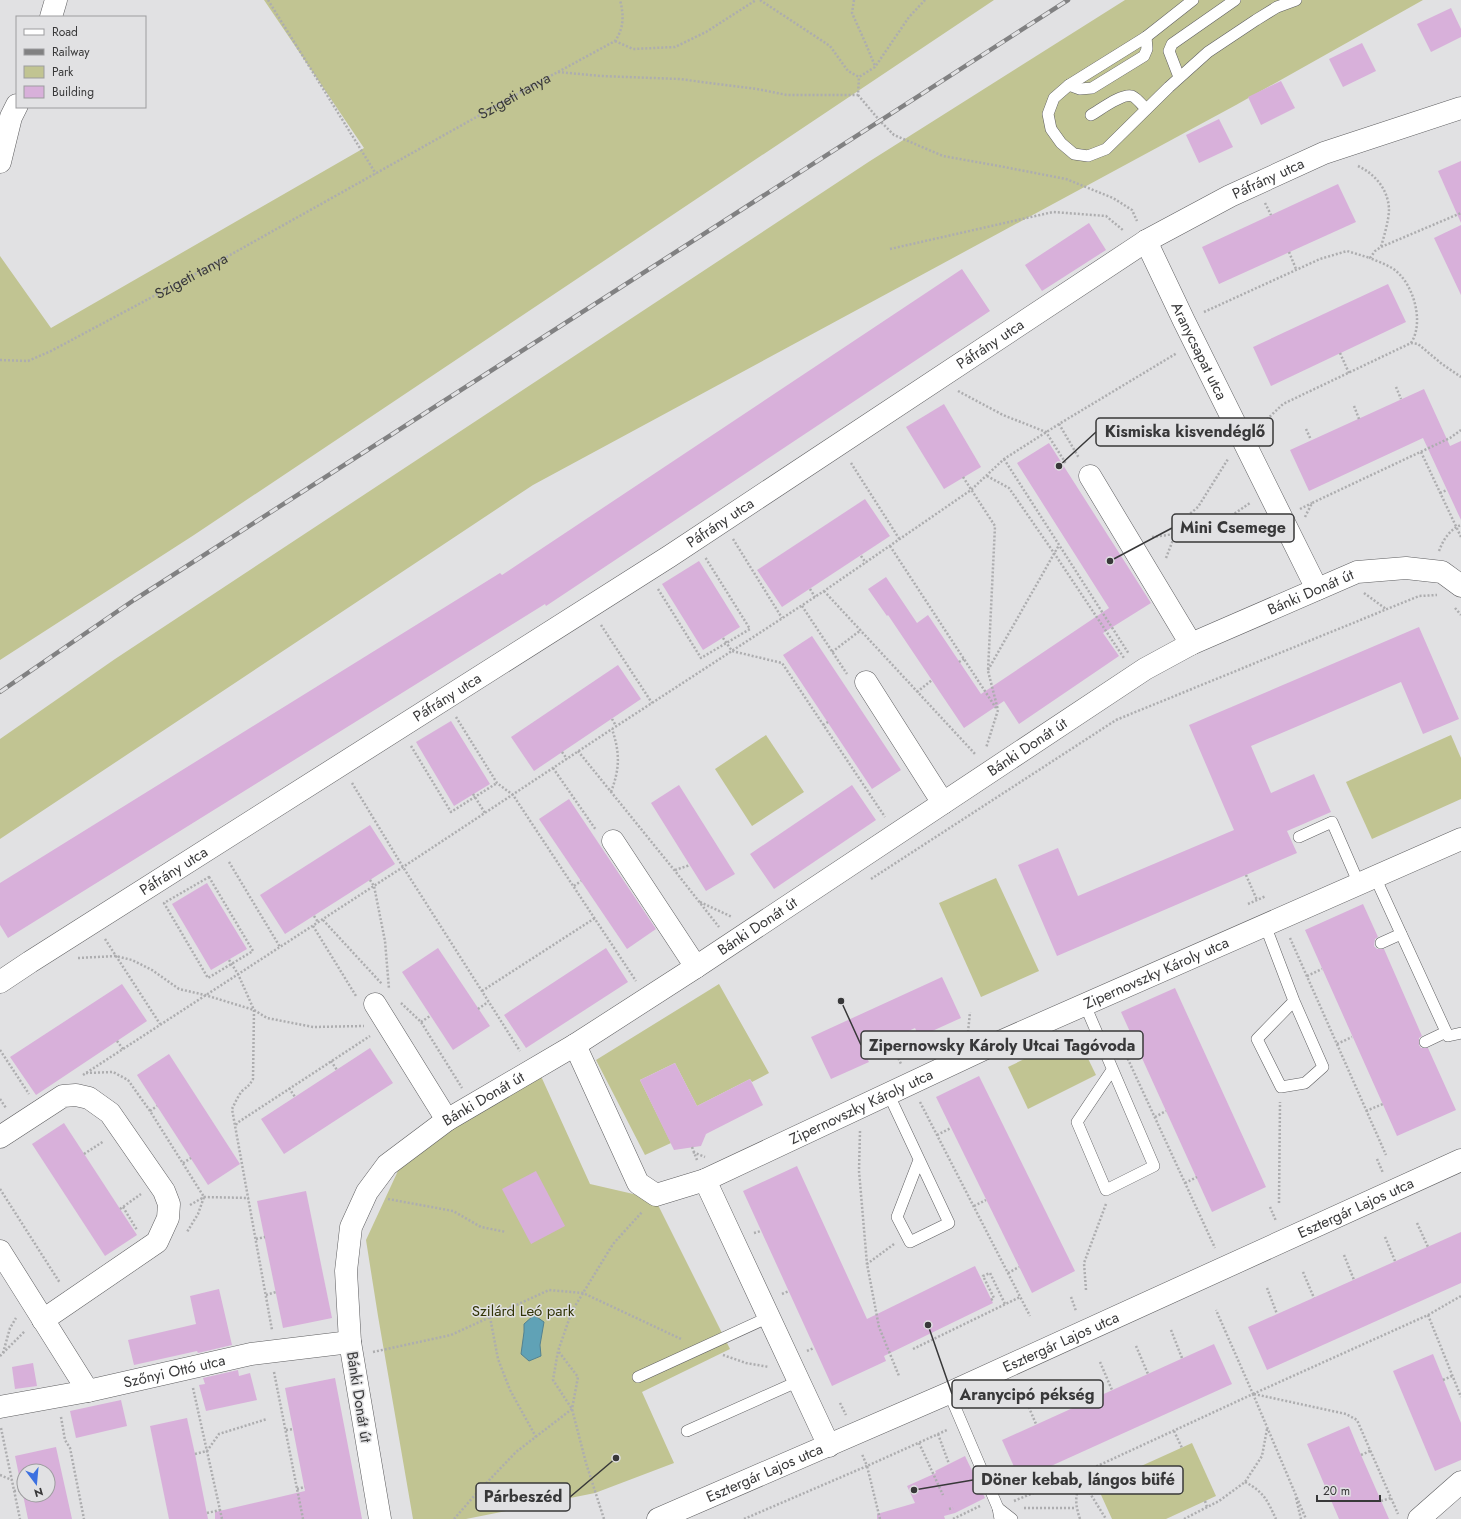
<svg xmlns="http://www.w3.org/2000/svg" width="1461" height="1519" viewBox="0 0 1461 1519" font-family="Jost,sans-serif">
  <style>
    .green { fill: #c1c492 }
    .water { fill: #60a2b6; stroke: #548290 }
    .building { fill: #d8b0da; fill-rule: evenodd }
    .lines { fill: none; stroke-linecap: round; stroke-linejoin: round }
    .service-casing { stroke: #5e5e60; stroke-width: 12 }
    .minor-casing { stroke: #5e5e60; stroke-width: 23 }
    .tertiary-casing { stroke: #5e5e60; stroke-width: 23 }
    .path { stroke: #adadaf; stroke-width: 2.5; stroke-dasharray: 2 2; stroke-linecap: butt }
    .service { stroke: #fff; stroke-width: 11 }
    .minor { stroke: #fff; stroke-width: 22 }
    .tertiary { stroke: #fff; stroke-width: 22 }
    .rail-casing { stroke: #818182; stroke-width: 4.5 }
    .rail { stroke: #e1e1e3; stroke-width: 3; stroke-dasharray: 9; stroke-linecap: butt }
    .labels { text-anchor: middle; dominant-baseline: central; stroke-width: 3; stroke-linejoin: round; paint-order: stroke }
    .street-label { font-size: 15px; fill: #383839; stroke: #e1e1e3 }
    .park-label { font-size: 15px; fill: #313306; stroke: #e1e1e3 }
    .leader { fill: none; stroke: #383839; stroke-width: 1.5 }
    .callout-dot { fill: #383839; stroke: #e1e1e3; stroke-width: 1.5 }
    .callout { fill: #e1e1e3; stroke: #383839; stroke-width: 1.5 }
    .callout-label { font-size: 16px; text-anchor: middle; font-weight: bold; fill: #383839 }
  </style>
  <rect width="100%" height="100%" fill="#e1e1e3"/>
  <g class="green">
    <path d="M264,0H994L194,535L0,660V256L51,328L364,148Z"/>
    <path d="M1125,0H1423L1236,105L533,485L0,839V739L115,659L870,161Z"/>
    <path d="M766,735L804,792L752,826L715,769Z"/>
    <path d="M1451,735L1461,758V799L1372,839L1346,782Z"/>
    <path d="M996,878L1039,971L981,997L939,903Z"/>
    <path d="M719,984L769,1073L752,1082L750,1079L697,1106L675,1063L640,1080L671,1143L645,1155L596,1060Z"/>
    <path d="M1076,1034L1096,1075L1028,1109L1008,1067Z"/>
    <path d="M540,1074L590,1184L655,1199L730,1349L642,1392L674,1463L595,1493L466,1519H413L378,1316L366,1240L403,1160Z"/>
    <path d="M1192,1443L1216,1496L1166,1519H1112L1097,1486Z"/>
  </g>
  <path class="water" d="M534,1315L544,1322L540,1345L541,1356L529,1361L521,1354L524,1332V1324Z"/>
  <g class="building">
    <path d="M1451,8L1461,29V37L1431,52L1417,24Z"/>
    <path d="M1362,43L1376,71L1343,87L1329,59Z"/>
    <path d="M1281,81L1295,108L1261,125L1248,97Z"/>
    <path d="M1219,119L1233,147L1199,163L1186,135Z"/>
    <path d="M1461,161V223L1438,171Z"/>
    <path d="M1338,184L1356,222L1219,284L1202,247Z"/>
    <path d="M1089,223L1106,250L1042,291L1025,265Z"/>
    <path d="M1461,225V295L1434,238Z"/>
    <path d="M962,269L990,311L546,606L545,604L8,938L0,925V883L500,573L502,575Z"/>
    <path d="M1388,284L1406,322L1271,386L1253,347Z"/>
    <path d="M1424,389L1450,446L1461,441V520L1423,438L1309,491L1290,450Z"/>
    <path d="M944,404L981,467L944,489L906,427Z"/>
    <path d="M1049,443L1151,603L1103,633L1119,656L1019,724L1004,701L964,728L888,615L887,616L868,589L886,577L917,623L928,615L981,694L1109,608L1017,463Z"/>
    <path d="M865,499L890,536L782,607L757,570Z"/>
    <path d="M699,561L740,627L703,650L662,584Z"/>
    <path d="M1419,627L1459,719L1423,734L1401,682L1251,746L1271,793L1314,774L1331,812L1287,831L1297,853L1057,956L1018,865L1058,848L1078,896L1234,830L1189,725Z"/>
    <path d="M812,636L901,770L872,789L783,655Z"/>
    <path d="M618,665L641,699L534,771L511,737Z"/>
    <path d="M451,721L490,784L454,806L416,742Z"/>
    <path d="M679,785L735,874L706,891L651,803Z"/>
    <path d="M852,785L876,820L774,889L750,854Z"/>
    <path d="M569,799L656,929L627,949L539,819Z"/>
    <path d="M370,825L395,864L285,934L260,895Z"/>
    <path d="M207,883L247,949L211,970L172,904Z"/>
    <path d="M1363,904L1378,937L1375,939L1374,946L1377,949H1384L1422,1036L1419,1038V1045L1421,1048H1428L1456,1110L1397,1136L1305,930Z"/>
    <path d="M438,948L490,1026L453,1050L402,972Z"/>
    <path d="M606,948L628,982L526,1048L504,1015Z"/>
    <path d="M942,977L961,1018L919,1037L915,1028L864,1052L869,1062L831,1079L811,1037Z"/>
    <path d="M122,984L147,1021L36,1095L10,1057Z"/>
    <path d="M1175,988L1266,1187L1212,1212L1121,1012Z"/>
    <path d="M370,1048L393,1083L284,1154L261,1119Z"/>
    <path d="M169,1054L240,1164L208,1185L137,1075Z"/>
    <path d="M675,1063L697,1106L750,1079L763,1105L706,1134L701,1146L674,1150L640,1080Z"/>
    <path d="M979,1076L1075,1271L1032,1293L936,1097Z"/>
    <path d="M64,1123L137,1235L105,1256L32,1144Z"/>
    <path d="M797,1166L867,1319L975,1266L993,1303L884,1356L886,1361L832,1386L743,1191Z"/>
    <path d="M536,1171L565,1226L531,1244L502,1189Z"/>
    <path d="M306,1191L332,1318L283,1328L257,1201Z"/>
    <path d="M1461,1232V1283L1267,1370L1248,1327Z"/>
    <path d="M219,1289L232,1345L198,1353L197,1351L134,1365L128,1340L196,1324L190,1296Z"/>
    <path d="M1214,1344L1232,1384L1020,1480L1002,1440Z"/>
    <path d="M1433,1354L1461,1423V1460L1435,1471L1393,1371Z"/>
    <path d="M33,1363L37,1386L15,1389L12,1367Z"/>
    <path d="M238,1370L239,1376L250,1373L257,1400L206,1411L199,1385L205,1384L203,1378Z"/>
    <path d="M335,1378L362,1519H215V1512L305,1491L285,1388Z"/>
    <path d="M121,1400L127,1426L76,1438L70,1411Z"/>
    <path d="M187,1418L195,1454L208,1519H169L150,1426Z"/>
    <path d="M1349,1426L1361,1455L1389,1519H1339L1307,1444Z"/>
    <path d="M56,1447L72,1519H28L15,1456ZM24,1471H48V1495H24Z"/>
    <path d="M965,1456L985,1498L955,1513L944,1516L945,1519H877V1514L915,1503L907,1486L936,1473L935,1471Z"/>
  </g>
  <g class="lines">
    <g class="service-casing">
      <g id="service">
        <path d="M1193,0L1146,37L1069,85L1054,98L1048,114L1051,129L1061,143L1074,154L1088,156L1106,149L1169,87L1208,52L1256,20L1277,7L1296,0"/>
        <path d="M1179,77L1169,51L1172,44L1235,0"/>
        <path d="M1069,85L1080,89L1092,88L1144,56L1147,49L1146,37"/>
        <path d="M1091,115C1100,110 1122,93 1132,96C1137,98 1142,105 1146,109"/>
        <path d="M1299,837L1332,822L1359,884"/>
        <path d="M1375,877L1448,1036L1461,1033"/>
        <path d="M1265,925L1294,1001L1323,1067L1305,1083L1281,1087L1257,1039L1294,1001"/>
        <path d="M1381,943L1401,934"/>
        <path d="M1085,1005L1154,1166L1106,1190L1077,1122L1112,1070"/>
        <path d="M1425,1042L1446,1032"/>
        <path d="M888,1093L949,1223L910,1242L897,1217L919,1160"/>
        <path d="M638,1377L769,1317"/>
        <path d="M949,1393L998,1508L1000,1519"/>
        <path d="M687,1431L799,1381"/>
        <path d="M998,1508L1012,1519"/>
      </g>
    </g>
    <g class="minor-casing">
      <g id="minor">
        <path d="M51,17L56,0"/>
        <path d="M0,162L11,117L17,105"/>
        <path id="s2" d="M1146,241L1184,321L1317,589"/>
        <path d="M1090,476L1191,644"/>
        <path d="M866,682L943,803"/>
        <path d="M613,841L696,967"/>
        <path id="s3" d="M0,982L30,962L670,556L1146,241L1230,196L1324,153L1461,108"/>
        <path d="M375,1004L447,1120"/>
        <path d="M575,1045L638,1183L656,1195L705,1180"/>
        <path d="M0,1137L63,1096L76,1095L89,1098L110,1113L164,1191L169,1204L168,1218L157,1242L43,1320"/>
        <path d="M0,1251L88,1391"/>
        <path id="s4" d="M0,1407L88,1391L251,1354L350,1342"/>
        <path id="s5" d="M829,1446L705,1180L986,1048L1461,839"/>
        <path id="s6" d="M380,1519L350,1342L346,1271L351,1227L367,1192L387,1165L447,1120L575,1045L696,967L1145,669L1191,644L1357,572L1406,568L1442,572L1461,586"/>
        <path d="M1419,1519L1461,1482"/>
      </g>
    </g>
    <g class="tertiary-casing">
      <g id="tertiary">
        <path id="s7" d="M658,1519L949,1393L1461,1160"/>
      </g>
    </g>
    <g class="path">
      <path d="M268,0L376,174"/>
      <path d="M760,0L830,46L848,71L859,77L875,67L909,17L925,0"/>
      <path d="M854,0L852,13L865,42L875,66"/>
      <path d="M615,41L633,49L675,47L706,32L756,0"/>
      <path d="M558,72L601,76L679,79L757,89L787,95H858L859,77"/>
      <path d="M858,95L880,121L894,135L943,156L999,166L1066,179L1113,198L1132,210L1137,221"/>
      <path d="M1358,166C1375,174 1388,189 1389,209C1389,220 1384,236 1381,247"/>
      <path d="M1265,203L1271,215"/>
      <path d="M890,249L1053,212L1106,216L1124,231"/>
      <path d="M1289,252L1296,269"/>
      <path d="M1204,312L1320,259L1347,251L1370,258"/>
      <path d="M1411,343C1425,322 1413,281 1392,268C1385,264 1377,261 1370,258L1375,251L1381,247L1461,213"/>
      <path d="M1340,353L1349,373"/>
      <path id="s1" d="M0,360L28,361L51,351L214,264L521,92L615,41C624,28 624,15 620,0"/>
      <path d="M1396,387L1401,399"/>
      <path d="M958,391L1003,415L1046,432L1065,462L1063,463"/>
      <path d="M1354,406L1359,419"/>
      <path d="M1059,424L1079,458"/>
      <path d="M1261,425L1283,404L1411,343L1418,344L1442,364L1461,377"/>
      <path d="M1306,429L1311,440"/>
      <path d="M1421,452L1461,537"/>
      <path d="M1004,459L1129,654"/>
      <path d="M851,463L900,540"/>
      <path d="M987,476L1009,488L1054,553L1124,658"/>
      <path d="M963,477L995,526L988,671L998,710L986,748"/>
      <path d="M1440,493L1447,490"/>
      <path d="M1300,509L1312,503"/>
      <path d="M1305,517L1312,503L1450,438L1461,430"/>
      <path d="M1152,537L1212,529L1250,503"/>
      <path d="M733,539L782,618"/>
      <path d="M890,546L996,708"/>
      <path d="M1439,551C1443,540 1450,529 1461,525"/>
      <path d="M861,556L866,563"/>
      <path d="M1166,558L1180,522L1198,507L1228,459"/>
      <path d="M658,589L701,658L750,629L705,557"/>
      <path d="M810,589L815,597"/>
      <path d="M824,591L976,755"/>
      <path d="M1364,593L1386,609"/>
      <path d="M802,606L847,674"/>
      <path d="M1455,608L1461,615"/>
      <path d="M601,625L652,703"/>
      <path d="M723,638L732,651L782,663L885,817"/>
      <path d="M832,652L861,630"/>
      <path d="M959,662L964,659"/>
      <path d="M988,670L1059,545"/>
      <path d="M917,692L932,680"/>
      <path d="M456,717L497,783L513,795L636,981"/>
      <path d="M612,719L616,726"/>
      <path d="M823,725L828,722"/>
      <path d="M411,746L451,812L497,783"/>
      <path d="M578,751L675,871L719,927"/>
      <path d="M562,752L567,759"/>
      <path d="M553,768L596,830"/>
      <path d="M352,783L403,867L520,1051"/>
      <path d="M611,792C620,768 620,753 612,729"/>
      <path d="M473,794L485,813"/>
      <path d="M229,862L280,947"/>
      <path d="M675,870L690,865"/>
      <path d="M1246,875L1257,900"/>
      <path d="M209,877L253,951L208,978L164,903Z"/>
      <path d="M871,879L1116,720L1419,596L1437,595"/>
      <path d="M370,880L374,886L385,941L389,989"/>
      <path d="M574,886L581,881"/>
      <path d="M700,902L732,917"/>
      <path d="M1248,904L1266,896"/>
      <path d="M314,916L318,922"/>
      <path d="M323,920L382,984"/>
      <path d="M313,926L356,996"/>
      <path d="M1290,938L1386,1155"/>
      <path d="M105,939L160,1024"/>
      <path d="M78,958L116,956L132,960L152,970L179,989L205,995L254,1010L267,1018L313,1027L364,1026"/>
      <path d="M229,960L238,974L254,1010L253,1079C250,1085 247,1087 242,1091C238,1096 235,1103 232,1109L272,1330"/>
      <path d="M1307,976L1322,969"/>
      <path d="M482,991L595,918"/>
      <path d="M401,1003L421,1022L462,1088"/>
      <path d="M478,1009L488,1002"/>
      <path d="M421,1022L430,1016"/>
      <path d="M968,1032L970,1012"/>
      <path d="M890,1040L901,1064"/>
      <path d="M117,1041L123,1049"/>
      <path d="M1337,1044L1352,1037"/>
      <path d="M1122,1046L1134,1040"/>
      <path d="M0,1050L29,1094"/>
      <path d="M1126,1055L1215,1248"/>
      <path d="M331,1061L337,1070"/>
      <path d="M86,1073L113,1072L128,1080L150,1111L204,1197L198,1214L187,1232"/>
      <path d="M83,1075L403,867L612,729L824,591L971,490L1004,459L1059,424L1177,353"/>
      <path d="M289,1088L295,1097"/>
      <path d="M0,1099L6,1108"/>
      <path d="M920,1102L1030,1316"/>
      <path d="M150,1111L157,1106"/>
      <path d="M1366,1111L1383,1104"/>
      <path d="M1155,1117L1166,1111"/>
      <path d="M236,1125L237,1123L370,1036"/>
      <path d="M860,1131L859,1171L867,1264"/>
      <path d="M937,1135L951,1128"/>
      <path d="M692,1147L697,1160"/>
      <path d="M693,1152L705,1157"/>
      <path d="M84,1154L104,1141"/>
      <path d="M1377,1159L1383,1173"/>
      <path d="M183,1163L191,1158"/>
      <path d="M1185,1183L1197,1177"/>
      <path d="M0,1189L60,1283"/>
      <path d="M388,1199L453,1211L481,1227L506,1232"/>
      <path d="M1279,1203L1280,1102"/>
      <path d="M190,1205L204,1197L249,1198"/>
      <path d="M974,1206L986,1200"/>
      <path d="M123,1207L137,1230"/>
      <path d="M1270,1207L1276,1221"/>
      <path d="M120,1209L141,1194"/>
      <path d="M1417,1223L1428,1247"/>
      <path d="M754,1233L761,1231"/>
      <path d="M1385,1237L1395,1261"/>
      <path d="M256,1239L265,1237"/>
      <path d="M894,1244L867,1264L879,1327L899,1376"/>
      <path d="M1344,1255L1354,1280"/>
      <path d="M1303,1272L1314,1298"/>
      <path d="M1008,1273L1019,1267"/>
      <path d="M1267,1288L1277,1314"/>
      <path d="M1086,1290L1084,1263L1106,1204"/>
      <path d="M782,1294L789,1291"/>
      <path d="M266,1295L276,1292"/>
      <path d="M1071,1297L1076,1311"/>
      <path d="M991,1300L994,1298L983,1276L990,1273L1005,1304"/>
      <path d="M1428,1315L1461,1397"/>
      <path d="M490,1317L498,1359L510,1390L536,1437"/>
      <path d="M1171,1330L1182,1358"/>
      <path d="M1136,1346L1148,1374"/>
      <path d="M913,1349L1020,1297"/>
      <path d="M807,1351L814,1348"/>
      <path d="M373,1352L451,1335L549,1290L583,1293L681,1339"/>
      <path d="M3,1353L10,1328L16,1318"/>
      <path d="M723,1355L746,1363L769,1367"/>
      <path d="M0,1356L25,1331"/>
      <path d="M1100,1362L1112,1390"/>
      <path d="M274,1372L303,1519"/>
      <path d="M1060,1380L1072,1408"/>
      <path d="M1443,1380L1452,1376"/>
      <path d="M193,1388L222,1519"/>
      <path d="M1253,1394L1428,1315L1461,1296"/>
      <path d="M1253,1394L1306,1519"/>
      <path d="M1254,1394L1346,1414L1357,1420L1398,1514"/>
      <path d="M1024,1396L1036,1424"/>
      <path d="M840,1403L846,1415"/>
      <path d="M61,1417L65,1440L70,1448L84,1519"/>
      <path d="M1,1428L20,1519"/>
      <path d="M286,1430L293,1429"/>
      <path d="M1174,1431L1182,1448"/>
      <path d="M938,1434L949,1464"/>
      <path d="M919,1443L943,1495"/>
      <path d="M195,1454L207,1451L219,1434L267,1419"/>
      <path d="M1361,1455L1370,1451"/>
      <path d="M0,1475L12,1480"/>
      <path d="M1083,1482L1106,1519"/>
      <path d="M1245,1482C1264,1492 1267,1500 1276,1519"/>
      <path d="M297,1489L305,1487"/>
      <path d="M14,1491L22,1490"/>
      <path d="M1296,1498L1301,1519"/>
      <path d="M1014,1501L1091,1469"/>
      <path d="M1205,1501L1207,1507"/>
      <path d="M1381,1501L1391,1498"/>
      <path d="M1024,1508H1076"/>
      <path d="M949,1509L953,1508"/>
      <path d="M207,1513L220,1510"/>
      <path d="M454,1519L475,1495L516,1452L572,1409L578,1377L559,1352"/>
      <path d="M604,1519L586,1463L572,1409L553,1380L558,1351L572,1311L613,1244L642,1212"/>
      <path d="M744,1519L867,1466L862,1454"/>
      <path d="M880,1519L867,1466L947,1430"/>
      <path d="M953,1519L980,1506"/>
      <path d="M1080,1519C1072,1496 1077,1486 1093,1468L1253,1394L1216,1310"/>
      <path d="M1184,1519L1219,1501L1245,1482L1262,1456L1267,1429"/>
    </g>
    <use href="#service" class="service"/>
    <use href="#minor" class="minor"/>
    <use href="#tertiary" class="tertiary"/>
    <g class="rail-casing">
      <path id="rail" d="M0,692L134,600L1068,0"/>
    </g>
    <use href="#rail" class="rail"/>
  </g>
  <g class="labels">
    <g class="street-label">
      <text stroke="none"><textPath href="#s1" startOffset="582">Szigeti tanya</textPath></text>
      <text stroke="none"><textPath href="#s3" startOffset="1502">Páfrány utca</textPath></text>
      <text stroke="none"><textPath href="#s1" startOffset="212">Szigeti tanya</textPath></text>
      <text stroke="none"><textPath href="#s3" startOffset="1178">Páfrány utca</textPath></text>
      <text stroke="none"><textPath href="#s2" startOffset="122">Aranycsapat utca</textPath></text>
      <text stroke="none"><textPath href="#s3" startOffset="854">Páfrány utca</textPath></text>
      <text stroke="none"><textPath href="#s6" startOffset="1456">Bánki Donát út</textPath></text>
      <text stroke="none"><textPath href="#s3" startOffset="530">Páfrány utca</textPath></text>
      <text stroke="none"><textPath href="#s6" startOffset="1132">Bánki Donát út</textPath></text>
      <text stroke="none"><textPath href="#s3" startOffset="206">Páfrány utca</textPath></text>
      <text stroke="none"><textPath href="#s6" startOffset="808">Bánki Donát út</textPath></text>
      <text stroke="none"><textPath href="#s5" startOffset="790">Zipernovszky Károly utca</textPath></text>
      <text stroke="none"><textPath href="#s6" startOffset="484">Bánki Donát út</textPath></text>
      <text stroke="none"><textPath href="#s5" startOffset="466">Zipernovszky Károly utca</textPath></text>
      <text stroke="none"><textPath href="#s7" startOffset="764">Esztergár Lajos utca</textPath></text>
      <text stroke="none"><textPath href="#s7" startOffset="440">Esztergár Lajos utca</textPath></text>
      <text stroke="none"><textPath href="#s4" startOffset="178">Szőnyi Ottó utca</textPath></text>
      <text transform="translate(359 1397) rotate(81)">Bánki Donát út</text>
      <text stroke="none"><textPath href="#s7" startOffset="116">Esztergár Lajos utca</textPath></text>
    </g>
    <g class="park-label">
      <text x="523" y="1311">Szilárd Leó park</text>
    </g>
  </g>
  <path class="leader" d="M1059 466L1096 432M1110 561L1172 528M841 1001L861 1045M928 1325L952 1394M914 1490L973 1480M616 1458L570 1497"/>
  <g class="callout-dot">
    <circle cx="1059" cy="466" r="4"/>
    <circle cx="1110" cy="561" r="4"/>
    <circle cx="841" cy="1001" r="4"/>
    <circle cx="928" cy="1325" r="4"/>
    <circle cx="914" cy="1490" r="4"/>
    <circle cx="616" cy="1458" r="4"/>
  </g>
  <g class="callout">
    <rect x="1096" y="418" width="177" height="28" rx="4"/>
    <rect x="1172" y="514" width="122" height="28" rx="4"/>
    <rect x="861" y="1031" width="282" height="28" rx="4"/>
    <rect x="952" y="1380" width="151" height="28" rx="4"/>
    <rect x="973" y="1466" width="210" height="28" rx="4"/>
    <rect x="476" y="1483" width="94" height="28" rx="4"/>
  </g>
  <g class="callout-label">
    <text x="1185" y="437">Kismiska kisvendéglő</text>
    <text x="1233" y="533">Mini Csemege</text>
    <text x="1002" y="1051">Zipernowsky Károly Utcai Tagóvoda</text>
    <text x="1027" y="1400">Aranycipó pékség</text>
    <text x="1078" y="1485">Döner kebab, lángos büfé</text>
    <text x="523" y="1502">Párbeszéd</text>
  </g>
  <rect x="16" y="16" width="130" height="92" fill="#e1e1e3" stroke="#9d9d9f"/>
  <rect x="24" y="29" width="20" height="6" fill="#ffffff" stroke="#9d9d9f"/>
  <text x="52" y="36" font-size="12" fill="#383839">Road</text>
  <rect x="24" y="49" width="20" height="6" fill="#818182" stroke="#9d9d9f"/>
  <text x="52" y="56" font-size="12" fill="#383839">Railway</text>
  <rect x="24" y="66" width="20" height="12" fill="#c1c492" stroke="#9d9d9f"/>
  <text x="52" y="76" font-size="12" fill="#383839">Park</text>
  <rect x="24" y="86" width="20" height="12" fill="#d8b0da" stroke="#9d9d9f"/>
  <text x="52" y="96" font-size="12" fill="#383839">Building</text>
  <g transform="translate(36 1483) rotate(164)"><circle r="19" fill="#e1e1e3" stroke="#9d9d9f"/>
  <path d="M0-3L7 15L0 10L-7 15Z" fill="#3c70e0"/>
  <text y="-6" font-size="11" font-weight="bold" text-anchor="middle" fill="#383839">N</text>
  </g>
  <path d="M1317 1495v6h63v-6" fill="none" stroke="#383839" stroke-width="2"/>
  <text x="1323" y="1495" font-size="12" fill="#383839" stroke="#e1e1e3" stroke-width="3" paint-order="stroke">20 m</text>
</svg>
